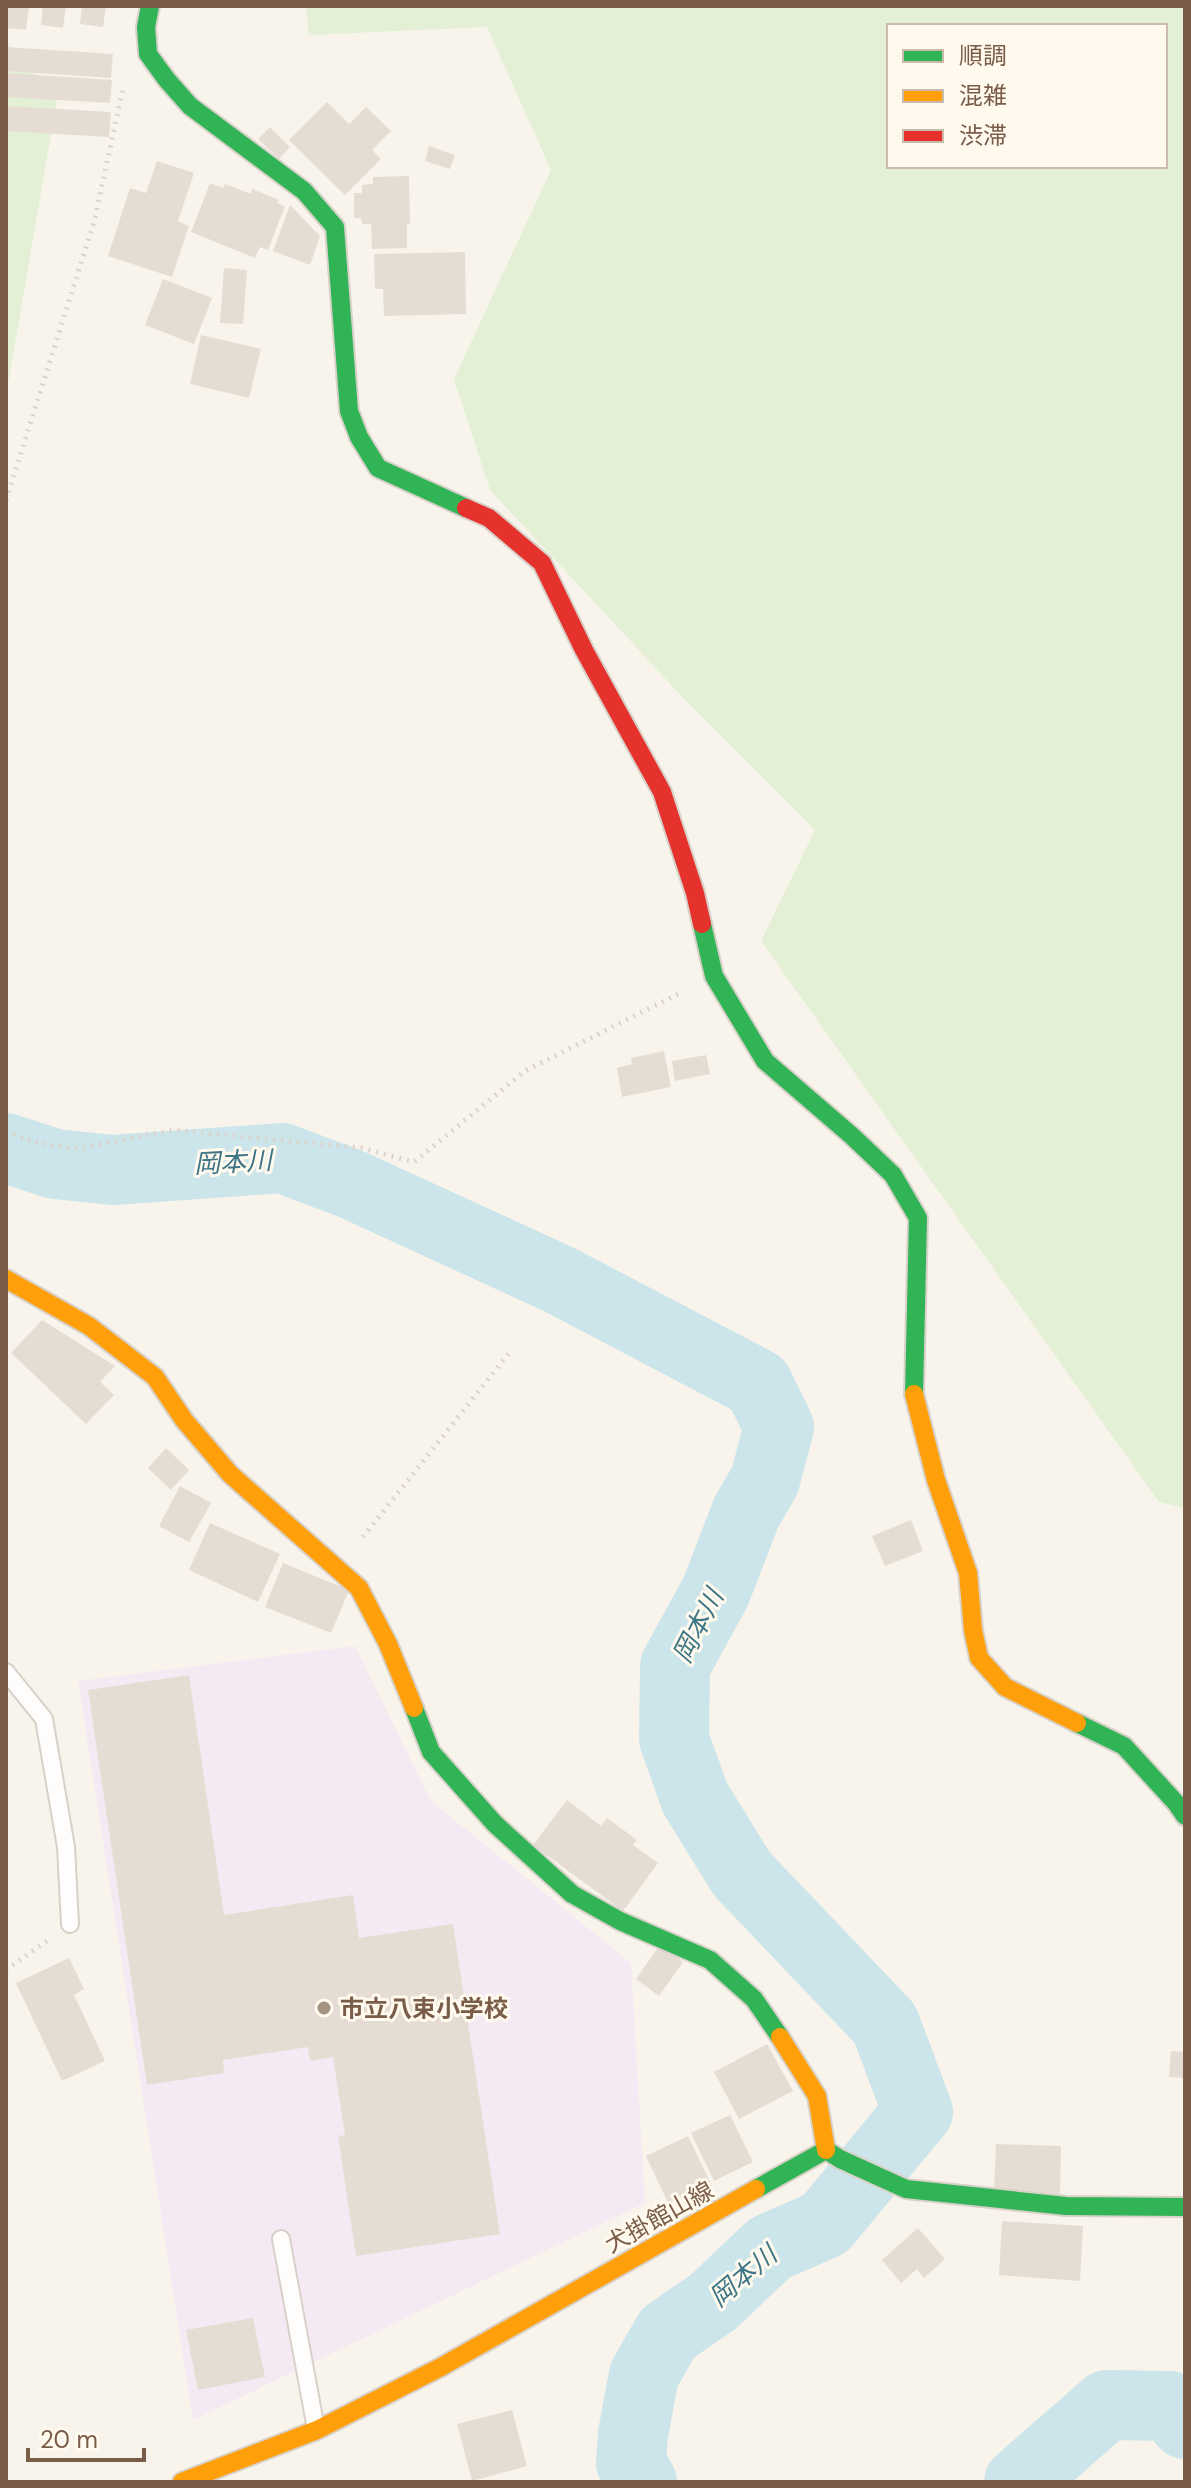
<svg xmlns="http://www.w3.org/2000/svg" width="1191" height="2488" viewBox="0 0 1191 2488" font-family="'DM Sans','Noto Sans JP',sans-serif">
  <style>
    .education { fill: #f5eaf4 }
    .green { fill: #e3f0d5; fill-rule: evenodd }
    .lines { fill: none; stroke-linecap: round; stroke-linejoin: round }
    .river { stroke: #cce5ea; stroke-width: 70 }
    .building { fill: #e5ddd3 }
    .lane-casing { stroke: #d7d1c9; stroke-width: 20 }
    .fast-casing { stroke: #d8d1c9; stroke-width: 22 }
    .slow-casing { stroke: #d8d1c9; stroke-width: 22 }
    .jam-casing { stroke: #d8d1c9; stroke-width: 22 }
    .path { stroke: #dbd4cd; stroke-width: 5; stroke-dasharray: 2 6; stroke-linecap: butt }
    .lane { stroke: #fefdfc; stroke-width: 16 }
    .fast { stroke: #30b455; stroke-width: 18 }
    .slow { stroke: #ff9f0a; stroke-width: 18 }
    .jam { stroke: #e5322d; stroke-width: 18 }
    .poi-dot { fill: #a59281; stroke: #fff9ee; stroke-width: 3 }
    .labels { text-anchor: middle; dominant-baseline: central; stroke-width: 6; stroke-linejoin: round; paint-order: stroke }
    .poi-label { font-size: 24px; font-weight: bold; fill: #795d48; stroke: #fff9ee; text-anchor: start }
    .street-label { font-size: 24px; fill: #795d48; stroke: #fff9ee }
    .water-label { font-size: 26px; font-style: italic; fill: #3e7687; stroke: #fff9ee }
  </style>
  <rect width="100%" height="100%" fill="#f8f4ec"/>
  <path class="education" d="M355,1646L431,1801L631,1963L645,2203L193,2420L78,1681Z"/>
  <g class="green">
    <path d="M306,6H1185V1508L1159,1502L761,941L815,830L688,703L490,490L454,379L551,170L487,27L309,35ZM889,26H1165V166H889Z"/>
    <path d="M6,43L57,100L8,384H6Z"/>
  </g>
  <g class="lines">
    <g class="river">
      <path d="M6,1148L55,1164L113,1170L282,1158L351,1184L560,1280L758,1384L779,1427L765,1480L746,1513L716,1591L675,1666L674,1739L695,1798L742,1874L885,2024L918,2112L825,2224L770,2248L713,2302L668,2333L644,2375L633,2434L631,2463L642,2482"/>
      <path d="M1019,2482L1107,2405L1169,2406L1185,2424"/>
    </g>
  </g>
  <g class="building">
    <path d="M6,6H29L26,30L6,28Z"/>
    <path d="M43,6H66L63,28L41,25Z"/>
    <path d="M82,6H106L103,27L80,24Z"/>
    <path d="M6,47L113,54L111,78L6,71Z"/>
    <path d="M6,73L112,80L110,103L6,97Z"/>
    <path d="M327,102L349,124L366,107L391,131L372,150L381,159L345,195L289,140Z"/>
    <path d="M6,106L111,112L109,137L6,131Z"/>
    <path d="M270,127L290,147L279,159L258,139Z"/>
    <path d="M429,146L455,155L450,169L425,161Z"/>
    <path d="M157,161L194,173L178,221L189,226L172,277L108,256L130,188L146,193Z"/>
    <path d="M409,176L410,224H407V248L372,249L371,224H362L361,218H354V193H362V185L373,184V177Z"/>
    <path d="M210,183L223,188L225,184L251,194L252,189L279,200L277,203L285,206L268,250L260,247L255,258L191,232Z"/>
    <path d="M290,205L320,236L310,265L273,251Z"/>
    <path d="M465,252L466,314L384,316L383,289H375L374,254Z"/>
    <path d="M224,268L247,270L243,324L220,323Z"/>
    <path d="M163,279L212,298L194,344L145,325Z"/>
    <path d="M201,335L261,349L249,398L190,384Z"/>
    <path d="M664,1051L671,1087L622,1097L617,1068L632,1064L631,1058Z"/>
    <path d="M706,1055L710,1074L675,1081L672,1061Z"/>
    <path d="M42,1320L115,1366L100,1382L114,1395L86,1424L11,1353Z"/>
    <path d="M166,1448L189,1470L171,1490L148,1468Z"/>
    <path d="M180,1486L211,1503L189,1542L159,1526Z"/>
    <path d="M911,1520L923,1551L885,1566L872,1536Z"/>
    <path d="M210,1523L280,1554L258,1602L189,1570Z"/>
    <path d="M283,1563L349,1590L331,1633L265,1607Z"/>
    <path d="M189,1675L224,1915L353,1895L359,1938L453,1924L500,2234L356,2256L338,2136L345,2135L333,2057L310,2061L308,2047L223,2060L224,2073L147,2085L88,1690Z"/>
    <path d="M567,1800L601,1826L607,1818L637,1840L633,1845L658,1863L623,1911L533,1845Z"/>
    <path d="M660,1945L683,1962L659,1996L636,1979Z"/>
    <path d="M69,1958L84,1989L74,1995L105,2061L62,2081L16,1983Z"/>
    <path d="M767,2044L793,2091L739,2119L714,2072Z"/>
    <path d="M1171,2051L1185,2052V2078L1169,2077Z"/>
    <path d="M730,2115L753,2162L714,2181L691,2133Z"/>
    <path d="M688,2136L712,2186L669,2205L646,2156Z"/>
    <path d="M996,2144L1061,2146L1060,2194L994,2191Z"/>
    <path d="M1002,2221L1083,2226L1080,2281L999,2275Z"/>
    <path d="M918,2228L945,2259L924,2278L917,2269L901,2283L882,2260Z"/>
    <path d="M253,2318L265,2377L198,2390L186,2330Z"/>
    <path d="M512,2410L527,2466L472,2481L457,2424Z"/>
  </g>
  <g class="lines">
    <g class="lane-casing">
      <g id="lane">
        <path d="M6,1672L44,1719L66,1847L70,1924"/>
        <path d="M281,2239L316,2429"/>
      </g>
    </g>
    <g class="fast-casing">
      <g id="fast">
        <path d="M150,6L146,27L148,54L167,80L190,106L304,191L335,227L349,411L359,437L378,468L466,508"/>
        <path d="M702,924L714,976L765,1061L852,1136L893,1175L918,1218L914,1394"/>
        <path d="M414,1708L431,1752L495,1824L572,1894L620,1921L710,1960L754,1999L780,2037"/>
        <path d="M1077,1723L1124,1746L1176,1803L1185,1816"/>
        <path d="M756,2189L826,2150L840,2159L906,2189L1066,2206L1185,2207"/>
      </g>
    </g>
    <g class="slow-casing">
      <g id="slow">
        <path d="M6,1279L89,1326L155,1377L184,1420L230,1474L359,1588L388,1644L414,1708"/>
        <path d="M914,1394L936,1480L968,1573L973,1630L979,1658L1005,1687L1077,1723"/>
        <path d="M780,2037L817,2096L826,2150"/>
        <path d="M182,2482L317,2430L441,2367L756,2189"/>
      </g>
    </g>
    <g class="jam-casing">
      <path id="jam" d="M466,508L489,518L542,563L584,650L662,792L695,893L702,924"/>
    </g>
    <g class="path">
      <path d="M6,500L94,222L123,89"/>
      <path d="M6,1131L30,1141L74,1149L174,1130L362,1148L414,1162L525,1071L678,994"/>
      <path d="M363,1537L509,1353"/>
      <path d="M6,1970L51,1938"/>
    </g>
    <use href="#lane" class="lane"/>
    <use href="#fast" class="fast"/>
    <use href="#slow" class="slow"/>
    <use href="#jam" class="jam"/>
  </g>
  <circle class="poi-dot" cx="324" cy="2008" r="8"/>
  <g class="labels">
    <g class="poi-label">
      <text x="340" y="2008">市立八束小学校</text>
    </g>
    <g class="street-label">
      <text transform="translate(659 2217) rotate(-29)">犬掛館山線</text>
    </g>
    <g class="water-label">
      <text transform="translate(233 1162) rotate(-3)">岡本川</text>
      <text transform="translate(698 1626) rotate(-63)">岡本川</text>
      <text transform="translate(743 2276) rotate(-40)">岡本川</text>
    </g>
  </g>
  <rect width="1191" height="2488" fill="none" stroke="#795d48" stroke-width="16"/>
  <rect x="887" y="24" width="280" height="144" fill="#fff9ee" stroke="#c9bbac" stroke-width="2"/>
  <rect x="903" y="50" width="40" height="12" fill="#30b455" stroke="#c9bbac" stroke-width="2"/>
  <text x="959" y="64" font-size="24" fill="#795d48">順調</text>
  <rect x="903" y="90" width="40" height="12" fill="#ff9f0a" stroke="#c9bbac" stroke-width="2"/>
  <text x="959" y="104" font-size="24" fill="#795d48">混雑</text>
  <rect x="903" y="130" width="40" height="12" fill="#e5322d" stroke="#c9bbac" stroke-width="2"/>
  <text x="959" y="144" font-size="24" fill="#795d48">渋滞</text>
  <path d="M28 2448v12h116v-12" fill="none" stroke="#795d48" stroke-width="4"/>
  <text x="40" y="2448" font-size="24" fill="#795d48" stroke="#fff9ee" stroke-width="6" paint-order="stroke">20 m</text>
</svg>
